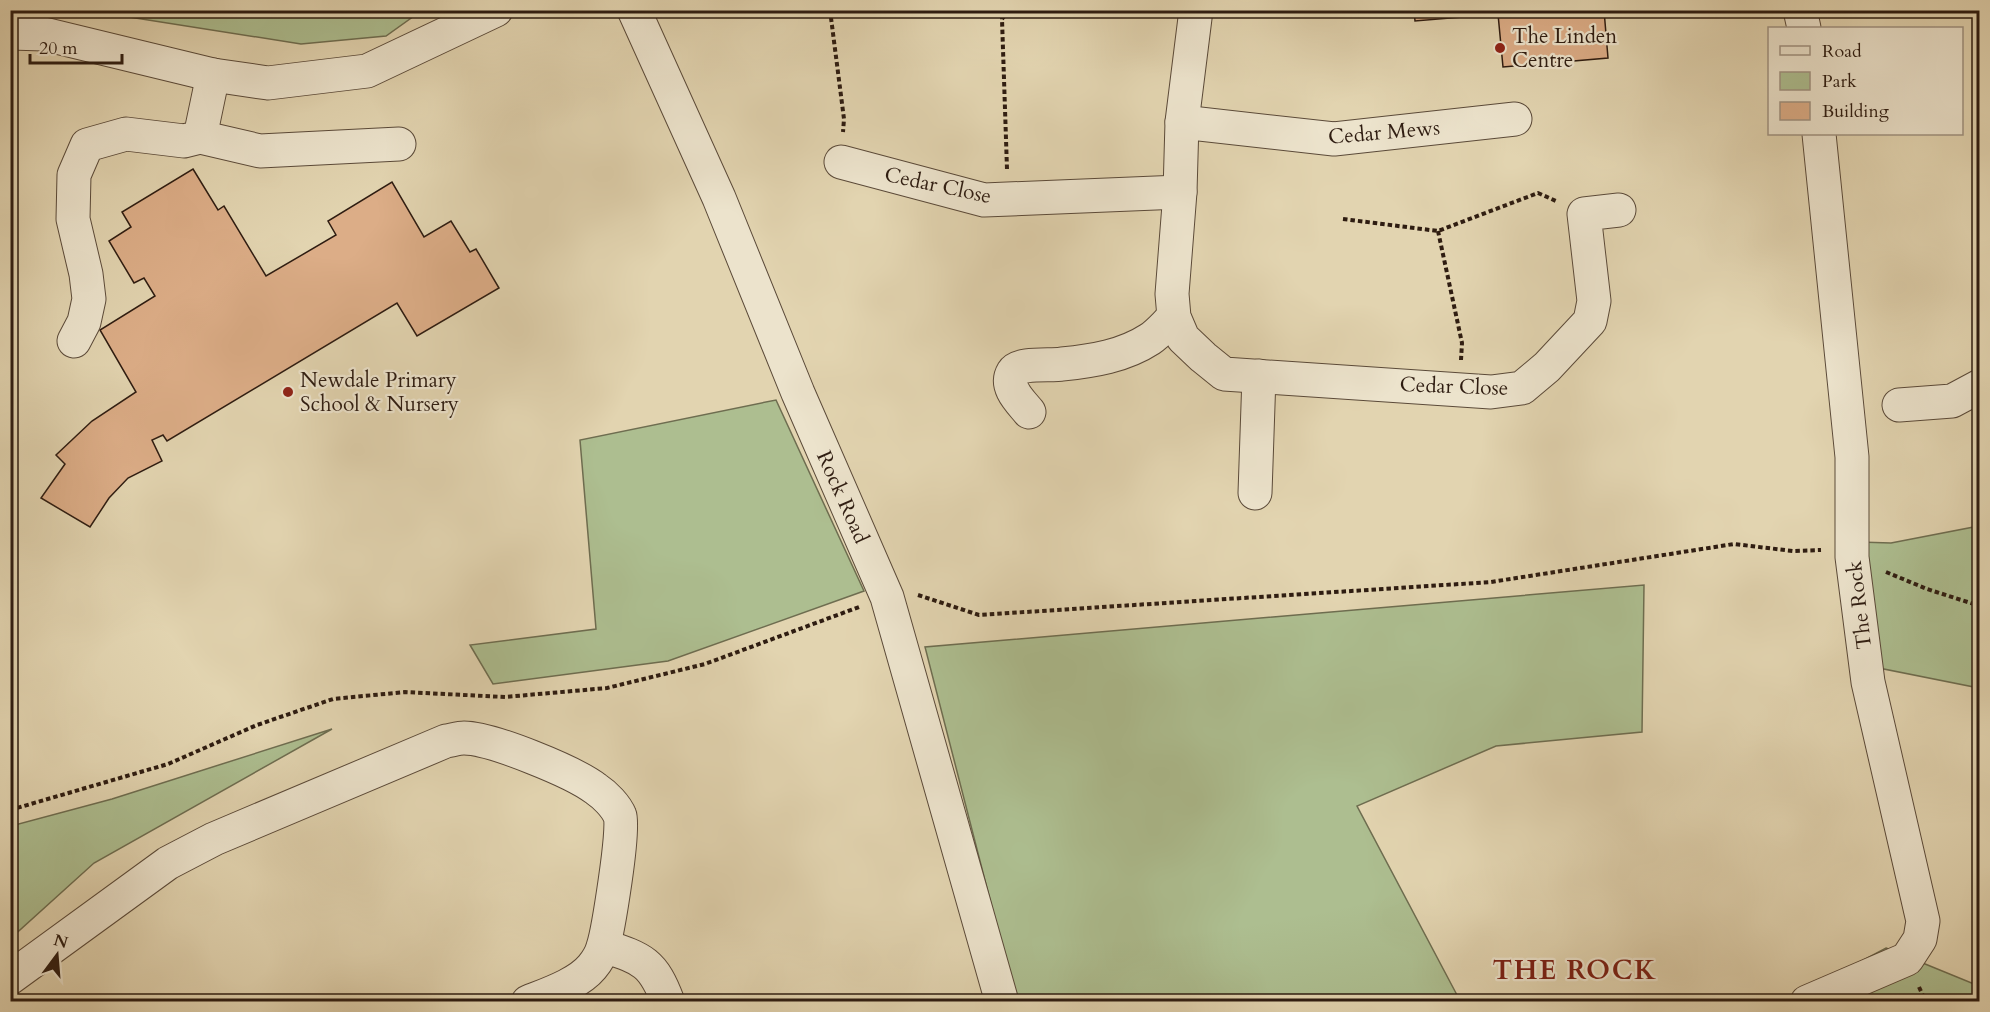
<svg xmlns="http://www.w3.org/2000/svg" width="1990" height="1012" font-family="Cardo,serif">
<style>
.green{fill:#adbe90;stroke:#6e6d50;stroke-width:1.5}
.building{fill:#dcad87;stroke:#2e1c11;stroke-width:1.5}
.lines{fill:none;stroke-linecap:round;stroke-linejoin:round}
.minor-casing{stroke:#5b4a39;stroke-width:35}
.path{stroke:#2e1c11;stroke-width:4;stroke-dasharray:4.5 3;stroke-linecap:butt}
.minor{stroke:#ece3cc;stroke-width:33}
.poi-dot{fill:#8f2418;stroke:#ece3cc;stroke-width:2}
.labels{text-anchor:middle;stroke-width:4.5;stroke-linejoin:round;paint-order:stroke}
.poi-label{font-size:21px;fill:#2e1c11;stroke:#ece3cc;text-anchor:start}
.street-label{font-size:21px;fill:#2e1c11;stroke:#ece3cc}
.district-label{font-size:27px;font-weight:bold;letter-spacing:1.5px;fill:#7a1f14;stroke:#ece3cc}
</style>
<rect width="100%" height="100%" fill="#e2d4b0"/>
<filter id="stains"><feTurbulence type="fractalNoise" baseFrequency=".00333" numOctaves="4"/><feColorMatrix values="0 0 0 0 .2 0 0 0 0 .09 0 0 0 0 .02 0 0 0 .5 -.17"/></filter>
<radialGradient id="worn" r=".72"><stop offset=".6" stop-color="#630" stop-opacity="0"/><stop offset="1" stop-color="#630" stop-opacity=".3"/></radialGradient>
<g class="green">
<polygon points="91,11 421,11 386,36 301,44"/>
<polygon points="776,400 864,591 668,661 493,684 470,645 596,629 580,440"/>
<polygon points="1979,526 1979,688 1874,667 1859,542 1891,543"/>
<polygon points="1644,585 1642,732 1496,746 1357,806 1457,995 1442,1001 1016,1001 925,647"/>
<polygon points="332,729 94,863 11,938 11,826 112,799"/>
<polygon points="1886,948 1979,986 1979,1001 1841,1001 1831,977"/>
</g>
<g class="building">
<polygon points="1414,10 1604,10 1608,58 1503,67 1498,14 1415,21"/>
<polygon points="193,169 218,210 224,206 266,276 336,235 328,221 392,182 424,237 451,221 470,252 476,249 499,288 417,336 397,303 167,441 163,435 152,440 162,461 128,478 109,498 90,527 41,498 65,464 56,455 92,421 136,392 100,330 155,296 144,278 134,283 109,241 131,227 122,212"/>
</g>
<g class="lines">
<defs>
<g id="minor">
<polyline points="634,10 719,198 798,393 887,597 1002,1002"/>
<polyline points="1196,10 1182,122 1180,192 1172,294 1174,317 1183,338 1203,357 1224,374 1491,392 1522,388 1547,367 1590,321 1594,301 1584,214 1619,210"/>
<polyline points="1800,10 1804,28"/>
<polyline points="10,33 44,34 213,75 268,83 367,71 496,10"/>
<polyline points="1182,122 1334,139 1515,119"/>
<polyline points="200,137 260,151 399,144"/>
<polyline points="841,162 984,200 1180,192"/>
<polyline points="74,341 84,322 89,299 86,274 73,219 74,175 87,145 126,134 184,141 200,137 213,75"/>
<polyline points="1899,405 1952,401 1980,386"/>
<path d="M 1029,412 C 1021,402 1004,387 1013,372 C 1019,362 1051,366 1062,364 C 1093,361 1124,356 1150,339 C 1159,333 1166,324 1174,317"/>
<polyline points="1255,493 1259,376"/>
<path d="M 604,946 C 643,959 653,962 668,1002"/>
<path d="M 10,978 L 168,863 L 214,839 L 446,741 C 452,740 459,738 464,738 C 491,738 574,772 596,789 C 605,795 616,806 620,816 C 625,827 608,932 603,947 C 601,955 597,961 592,967 C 578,984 548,994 528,1002"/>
<polyline points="1807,1002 1907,959 1920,939 1923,921 1868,682 1852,557 1852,457 1819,134"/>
</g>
</defs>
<use href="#minor" class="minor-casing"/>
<g class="path">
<polyline points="830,10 844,119 843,132"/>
<polyline points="1007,169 1002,19 1009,10"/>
<polyline points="1343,219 1438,231 1538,193 1556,201"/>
<polyline points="1438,231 1462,343 1461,360"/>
<polyline points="1886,572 1927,589 1980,606"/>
<polyline points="918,595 979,615 1491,582 1734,544 1793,551 1821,550"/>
<polyline points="10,810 168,764 257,725 333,699 405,692 505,697 607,688 705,664 859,607"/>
<polyline points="1919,987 1926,1002"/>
</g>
<use href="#minor" class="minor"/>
</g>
<g class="poi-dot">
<circle cx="1500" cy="48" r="6"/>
<circle cx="288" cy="392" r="6"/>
</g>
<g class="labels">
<g class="poi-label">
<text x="1512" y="43">The Linden<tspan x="1512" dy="24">Centre</tspan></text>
<text x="300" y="387">Newdale Primary<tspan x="300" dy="24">School &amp; Nursery</tspan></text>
</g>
<g class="street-label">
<text transform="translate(1384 132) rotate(-5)" y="7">Cedar Mews</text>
<text transform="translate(938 185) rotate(12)" y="7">Cedar Close</text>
<text transform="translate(1454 386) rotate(2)" y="7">Cedar Close</text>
<text transform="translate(843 497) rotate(66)" y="7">Rock Road</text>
<text transform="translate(1859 605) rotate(-97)" y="7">The Rock</text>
</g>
<g class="district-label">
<text x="1575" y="979">THE ROCK</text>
</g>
</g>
<rect width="1990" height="1012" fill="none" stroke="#e2d4b0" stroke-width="36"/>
<rect x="12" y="12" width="1966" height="988" fill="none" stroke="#2e1c11" stroke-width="3"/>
<rect x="18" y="18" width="1954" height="976" fill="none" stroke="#2e1c11" stroke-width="1.5"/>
<rect x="1768" y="27" width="195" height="108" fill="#ece3cc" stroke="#a09381" stroke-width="1.5"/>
<rect x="1780" y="46" width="30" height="9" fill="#ece3cc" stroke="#a09381" stroke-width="1.5"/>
<text x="1822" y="57" font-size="18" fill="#2e1c11">Road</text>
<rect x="1780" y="72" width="30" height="18" fill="#adbe90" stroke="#a09381" stroke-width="1.5"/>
<text x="1822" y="87" font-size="18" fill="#2e1c11">Park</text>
<rect x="1780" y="102" width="30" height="18" fill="#dcad87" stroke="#a09381" stroke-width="1.5"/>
<text x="1822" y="117" font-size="18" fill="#2e1c11">Building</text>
<g transform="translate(57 955) rotate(16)" stroke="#ece3cc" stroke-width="4.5" paint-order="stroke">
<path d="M0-4.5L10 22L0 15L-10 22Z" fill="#2e1c11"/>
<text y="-9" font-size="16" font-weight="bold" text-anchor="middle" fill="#2e1c11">N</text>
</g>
<path d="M30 54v9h92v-9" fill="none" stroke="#2e1c11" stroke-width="3"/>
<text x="39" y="54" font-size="18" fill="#2e1c11" stroke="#ece3cc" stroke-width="4.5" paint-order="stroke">20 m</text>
<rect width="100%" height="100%" filter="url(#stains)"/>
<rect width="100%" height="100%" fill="url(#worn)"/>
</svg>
